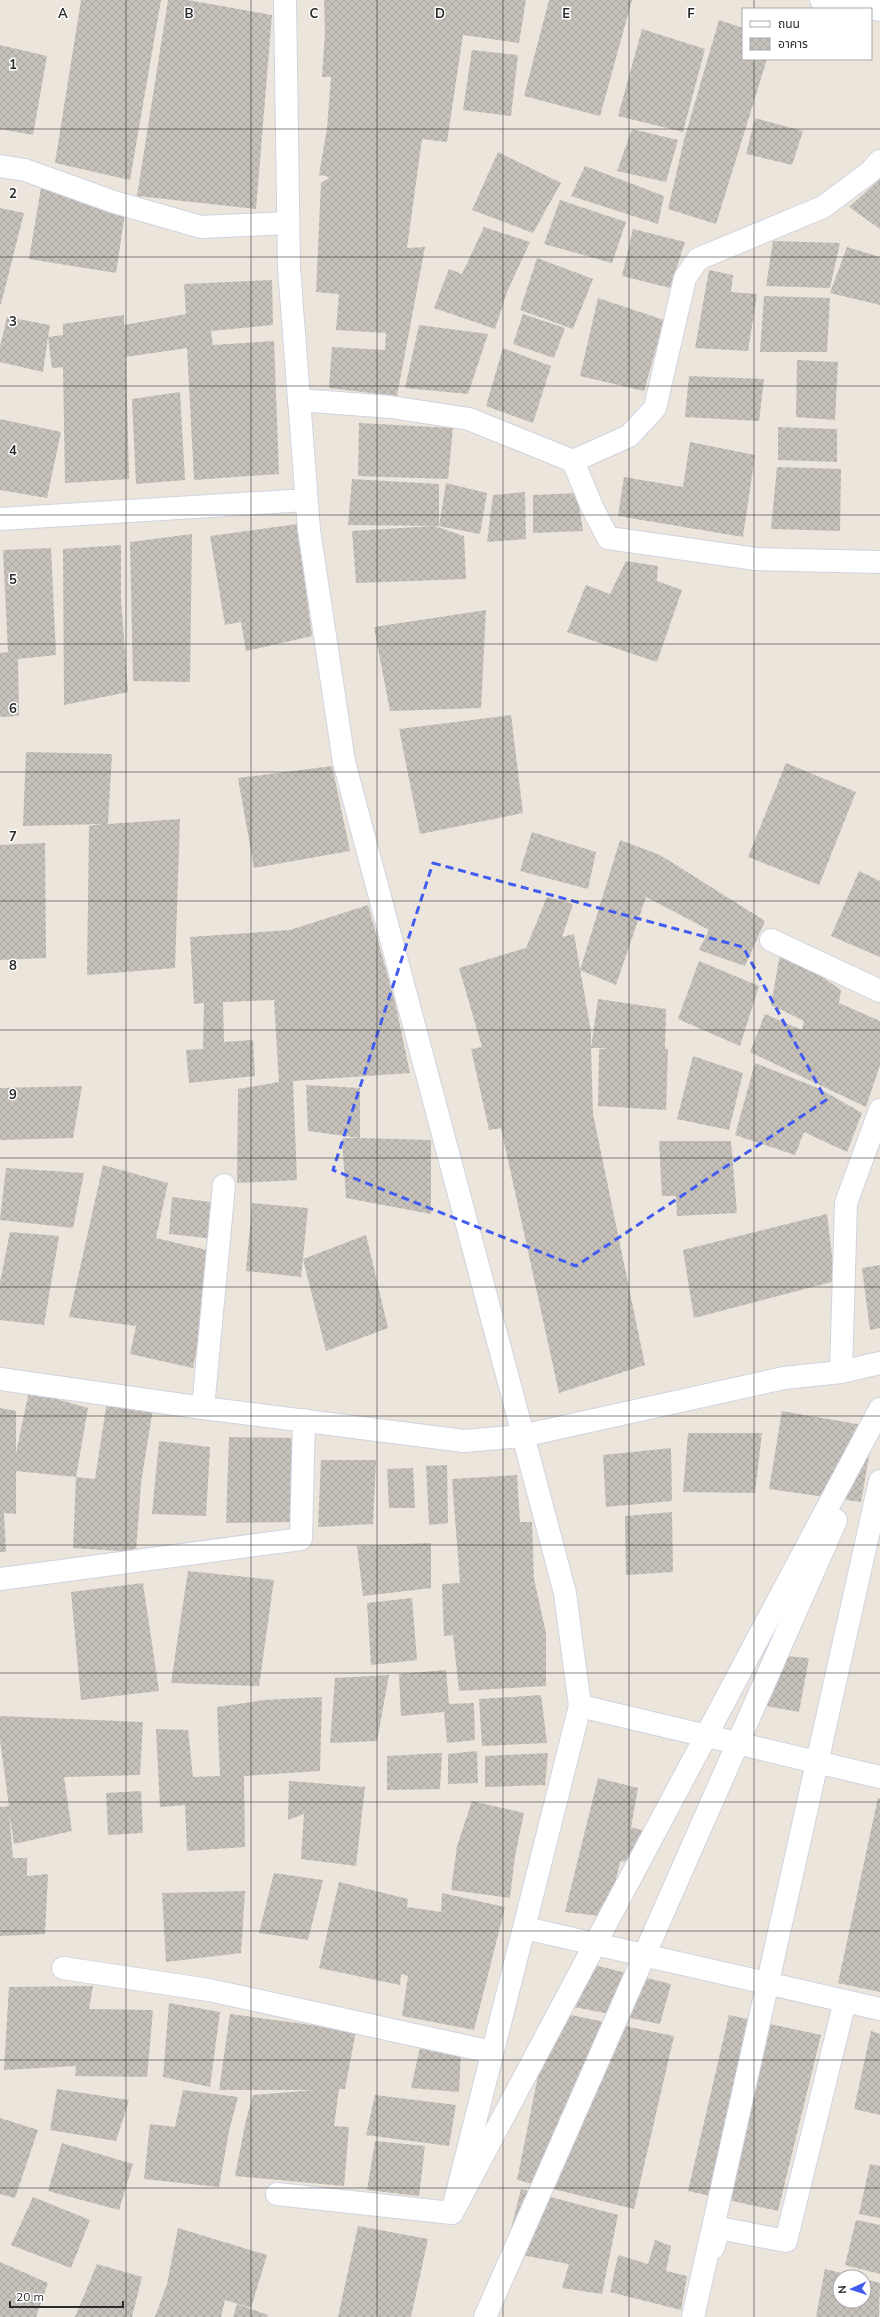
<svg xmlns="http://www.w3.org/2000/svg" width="880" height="2317" font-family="Mulish,'Noto Sans Thai',sans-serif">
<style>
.building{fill:url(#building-cross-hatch)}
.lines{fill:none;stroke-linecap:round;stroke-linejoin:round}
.minor-casing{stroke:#d1d3e1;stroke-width:24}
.minor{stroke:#fff;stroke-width:22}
.marked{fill:none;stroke:#425bf1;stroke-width:3;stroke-dasharray:8 5;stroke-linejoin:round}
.grid{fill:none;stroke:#292929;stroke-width:1;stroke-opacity:0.55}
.grid-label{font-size:13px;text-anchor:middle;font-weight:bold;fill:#292929;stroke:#fff;stroke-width:3;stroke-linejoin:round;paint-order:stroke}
</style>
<defs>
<pattern id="building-cross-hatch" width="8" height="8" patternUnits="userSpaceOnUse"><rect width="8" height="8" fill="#c6c2bb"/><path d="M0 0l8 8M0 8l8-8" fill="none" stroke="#aaa7a1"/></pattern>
</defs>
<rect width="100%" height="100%" fill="#ebe5db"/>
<g class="building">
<polygon points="81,0 161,0 130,180 55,163"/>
<polygon points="168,0 188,0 272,15 256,209 137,196"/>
<polygon points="324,0 526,0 519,43 463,35 447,142 422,139 407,248 425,247 397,396 329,388 332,347 385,350 386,333 336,330 339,294 316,292 321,183 330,177 319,175 327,128 331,77 322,77 325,33"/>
<polygon points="549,0 632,0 600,116 524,96"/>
<polygon points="719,20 743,28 743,59 767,59 716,224 668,209 684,140"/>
<polygon points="642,29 705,49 683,132 618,116"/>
<polygon points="0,45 47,56 33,135 0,129"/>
<polygon points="472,50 518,55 511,116 463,110"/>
<polygon points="755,118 803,131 792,165 746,154"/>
<polygon points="632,129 678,140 666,182 617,171"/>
<polygon points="498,152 561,183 533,233 472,210"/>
<polygon points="585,166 664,196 658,224 571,196"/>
<polygon points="880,179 880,229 849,207"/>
<polygon points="41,188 126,206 116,273 29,259"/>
<polygon points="560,200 626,222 612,263 544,244"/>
<polygon points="0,208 24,213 1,304 0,304"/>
<polygon points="484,227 530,242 507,292 495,329 434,308 449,269 462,274"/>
<polygon points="633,229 685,242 670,288 622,276"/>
<polygon points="773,241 840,243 830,288 766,286"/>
<polygon points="847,247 880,257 880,305 830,293"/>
<polygon points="537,258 593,279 573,329 520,310"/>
<polygon points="709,270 733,275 731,292 757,294 748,351 695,348"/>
<polygon points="272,280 273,325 211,331 213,345 274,341 279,474 194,480 187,348 126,357 129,479 65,483 63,367 52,368 48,337 43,372 0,362 0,347 7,317 50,325 48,337 63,335 63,324 124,315 124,325 186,314 184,284"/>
<polygon points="764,296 830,298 827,352 760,352"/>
<polygon points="598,298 664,320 644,391 580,376"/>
<polygon points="523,314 565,328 554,358 513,344"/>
<polygon points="419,325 488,334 468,394 405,388"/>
<polygon points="503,348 551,366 533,423 486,406"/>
<polygon points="797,360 838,362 835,420 796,417"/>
<polygon points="689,376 764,379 759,421 685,417"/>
<polygon points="180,392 185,480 136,484 132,399"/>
<polygon points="0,419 61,432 47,498 0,490"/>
<polygon points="359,423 453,428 448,479 358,476"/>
<polygon points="778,427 837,429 837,462 778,460"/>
<polygon points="690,442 755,455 743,537 618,516 624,477 683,487"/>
<polygon points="777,467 841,469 840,531 771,529"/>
<polygon points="352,479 439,484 439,526 348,525"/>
<polygon points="446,483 487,493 480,534 439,526"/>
<polygon points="525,492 526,539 487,542 493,495"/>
<polygon points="577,493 583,531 533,533 533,495"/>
<polygon points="297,524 312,636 246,651 241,622 225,625 210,536"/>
<polygon points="434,526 464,536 466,579 356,583 352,531"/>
<polygon points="192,534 190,682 133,681 130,542"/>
<polygon points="121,545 121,599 128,692 64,705 63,549"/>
<polygon points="51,548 56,655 18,659 19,716 0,717 0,653 8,652 3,550"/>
<polygon points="626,561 658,566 657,581 682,590 657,662 567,632 586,585 610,594"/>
<polygon points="486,610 481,708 390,711 374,627"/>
<polygon points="511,715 523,813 420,834 399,729"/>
<polygon points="26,752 112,754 108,824 180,819 175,968 87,975 89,826 102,824 23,826"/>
<polygon points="786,763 856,792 819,885 748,857"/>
<polygon points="332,766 350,851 254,868 238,778"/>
<polygon points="532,832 596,852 588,889 520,871"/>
<polygon points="620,840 660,855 765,921 745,966 699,950 709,930 646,897 616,985 580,970"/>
<polygon points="45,843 46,958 0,960 0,845"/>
<polygon points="859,871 880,881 880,957 831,936"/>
<polygon points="547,897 573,904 562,937 574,934 591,1032 591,1048 598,999 666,1009 665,1049 668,1049 666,1110 598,1106 599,1049 611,1048 591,1048 593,1114 645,1365 559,1393 501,1128 489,1130 471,1049 482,1047 459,968 526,948"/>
<polygon points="368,905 395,1002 410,1073 293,1081 297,1180 237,1183 238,1089 279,1082 274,1000 223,1002 224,1042 253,1040 255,1076 189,1083 186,1050 203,1049 204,1003 194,1004 190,937 290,930"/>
<polygon points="780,954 815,972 841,990 839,1003 880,1021 880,1065 866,1107 750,1052 765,1014 802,1030 804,1021 771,1005"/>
<polygon points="699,961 759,986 740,1046 678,1019"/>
<polygon points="693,1056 743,1073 729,1130 677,1119"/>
<polygon points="755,1063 820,1089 862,1113 847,1152 804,1132 795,1155 735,1135"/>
<polygon points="306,1085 360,1088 360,1138 431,1140 431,1214 346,1198 342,1138 360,1138 308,1131"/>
<polygon points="82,1086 73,1138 0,1140 0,1088"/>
<polygon points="659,1141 731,1141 737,1213 677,1216 676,1196 662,1196"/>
<polygon points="103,1165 168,1183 156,1238 215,1252 193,1368 130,1354 136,1326 69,1317"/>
<polygon points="6,1168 84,1173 73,1228 0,1220"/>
<polygon points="172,1197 218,1203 215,1239 169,1234"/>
<polygon points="252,1203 308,1208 301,1277 246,1271"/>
<polygon points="827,1214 835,1281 694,1318 683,1250"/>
<polygon points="10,1232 59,1236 44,1325 0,1320 0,1283"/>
<polygon points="366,1235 388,1328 326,1351 303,1259"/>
<polygon points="880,1265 880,1328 870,1330 862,1268"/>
<polygon points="29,1391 88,1408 76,1477 16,1471 16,1514 4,1513 6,1552 0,1552 0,1408 16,1411 16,1453"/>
<polygon points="107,1401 153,1408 141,1483 136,1552 73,1548 76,1477 95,1479"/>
<polygon points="782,1411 874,1427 861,1502 769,1489"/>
<polygon points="688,1433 762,1433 755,1493 683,1492"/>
<polygon points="229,1437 296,1438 293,1522 226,1523"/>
<polygon points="159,1441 210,1447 206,1516 152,1514"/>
<polygon points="671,1448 672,1501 606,1507 603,1455"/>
<polygon points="321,1460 376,1460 373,1524 318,1527"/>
<polygon points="447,1465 448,1523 429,1525 426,1466"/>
<polygon points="413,1468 415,1508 389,1508 387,1469"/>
<polygon points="517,1475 520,1522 532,1522 534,1579 546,1633 546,1686 459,1691 453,1635 444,1636 442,1584 460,1583 452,1479"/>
<polygon points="672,1512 673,1572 626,1575 625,1516"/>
<polygon points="431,1543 431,1588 363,1596 357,1546"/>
<polygon points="188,1571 274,1580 259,1686 171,1683"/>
<polygon points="143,1583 159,1691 81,1700 71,1592"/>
<polygon points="412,1598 417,1660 371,1665 367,1603"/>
<polygon points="773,1655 809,1658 799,1712 766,1706"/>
<polygon points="446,1670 449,1704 474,1703 475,1740 447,1743 444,1712 401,1716 399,1674"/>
<polygon points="389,1675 377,1741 330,1743 335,1678"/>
<polygon points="541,1695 547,1743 482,1746 479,1699"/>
<polygon points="322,1697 320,1771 244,1776 245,1847 187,1851 185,1805 160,1807 156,1729 188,1730 193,1777 220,1776 217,1707 264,1700"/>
<polygon points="0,1716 143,1722 140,1775 64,1777 72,1831 14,1844 9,1812 13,1858 27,1858 27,1876 48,1874 45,1934 0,1936 0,1807 9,1806 0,1740"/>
<polygon points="477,1751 478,1783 448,1784 448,1754"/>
<polygon points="442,1753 440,1789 387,1790 387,1756"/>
<polygon points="548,1753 545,1785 485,1787 485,1756"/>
<polygon points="598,1778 638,1788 631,1827 648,1832 641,1865 620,1861 608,1917 565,1912"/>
<polygon points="289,1781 365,1787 356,1866 301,1859 304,1814 288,1820"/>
<polygon points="141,1791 143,1833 108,1835 106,1793"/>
<polygon points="878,1798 880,1799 880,1992 838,1983"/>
<polygon points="472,1801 524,1813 515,1856 510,1898 451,1890 457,1846"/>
<polygon points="274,1873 323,1880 308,1940 259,1933"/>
<polygon points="339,1882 408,1899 407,1907 441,1912 442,1893 505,1907 474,2030 402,2016 408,1976 401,1974 400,1985 319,1968"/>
<polygon points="245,1891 241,1953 166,1962 162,1893"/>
<polygon points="586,1963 671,1984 660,2024 574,2007"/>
<polygon points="93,1986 89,2009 153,2010 147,2077 75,2076 76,2066 4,2070 9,1987"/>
<polygon points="169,2003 220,2012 210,2087 163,2077"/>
<polygon points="551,2011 674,2036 634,2209 517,2180"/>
<polygon points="230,2014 356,2031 345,2089 339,2089 334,2126 349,2127 344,2186 235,2176 246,2120 253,2095 315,2090 219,2090"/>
<polygon points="729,2015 821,2035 778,2211 688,2191"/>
<polygon points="871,2031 880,2034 880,2115 854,2109"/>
<polygon points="420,2048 461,2054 459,2092 411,2088"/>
<polygon points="57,2089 129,2100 116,2141 50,2130"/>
<polygon points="183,2090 238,2097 229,2131 219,2187 144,2179 150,2124 175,2127"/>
<polygon points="375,2095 456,2105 449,2146 366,2135"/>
<polygon points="0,2118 38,2130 15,2198 0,2194"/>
<polygon points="375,2141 425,2146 419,2196 367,2190"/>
<polygon points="62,2143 133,2164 119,2210 48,2191"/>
<polygon points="870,2164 880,2166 880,2218 859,2214"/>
<polygon points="521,2189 618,2215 602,2294 562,2288 569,2264 505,2252"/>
<polygon points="33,2197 90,2220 71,2268 11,2245"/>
<polygon points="856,2220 880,2225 880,2274 845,2265"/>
<polygon points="358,2226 428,2239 411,2317 338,2317"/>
<polygon points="178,2228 267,2255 251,2308 225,2300 221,2317 155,2317 167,2284"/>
<polygon points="655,2240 671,2246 666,2271 687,2276 681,2310 610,2292 618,2255 648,2264"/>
<polygon points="0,2262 48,2283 36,2317 0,2317"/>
<polygon points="97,2264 142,2277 132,2317 75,2317"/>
<polygon points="825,2269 854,2276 840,2277 840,2301 864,2301 864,2279 880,2283 879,2317 816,2317"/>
<polygon points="237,2304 268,2315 267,2317 233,2317"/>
</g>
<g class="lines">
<defs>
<g id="minor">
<polyline points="285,0 289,268 309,530 344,762 565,1593 580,1706 452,2213 880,1409"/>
<polyline points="821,0 880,10"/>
<polyline points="0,166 25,170 114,202 201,227 288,223"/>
<polyline points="299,400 391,407 469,419 573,461 592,507 608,538 756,559 880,562"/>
<polyline points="573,461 629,436 655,408 685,278 698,259 823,207 870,172 880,161"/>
<polyline points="0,519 306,500"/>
<polyline points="771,940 880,991"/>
<polyline points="841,1372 846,1203 880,1110"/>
<polyline points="0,1379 203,1408 464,1441 522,1436 784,1378 841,1372 880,1363"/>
<polyline points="203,1408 224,1185"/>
<polyline points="0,1579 301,1539 304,1420"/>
<polyline points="580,1706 880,1777"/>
<polyline points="525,1928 880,2009"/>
<polyline points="63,1968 209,1990 492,2052"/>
<polyline points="277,2194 452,2213"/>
<polyline points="713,2248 719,2228 786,2241 845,2001"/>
<polyline points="485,2317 836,1520"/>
<polyline points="693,2317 880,1481"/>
</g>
</defs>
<use href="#minor" class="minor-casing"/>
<use href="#minor" class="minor"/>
</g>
<path class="marked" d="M 433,863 L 743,947 L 826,1100 L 576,1266 L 333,1170 Z"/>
<path class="grid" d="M 126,0 L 126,2317M 251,0 L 251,2317M 377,0 L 377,2317M 503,0 L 503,2317M 629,0 L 629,2317M 754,0 L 754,9M 754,59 L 754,2317M 0,129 L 880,129M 0,257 L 880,257M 0,386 L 880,386M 0,515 L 880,515M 0,644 L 880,644M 0,772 L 880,772M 0,901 L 880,901M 0,1030 L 880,1030M 0,1158 L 880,1158M 0,1287 L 880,1287M 0,1416 L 880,1416M 0,1545 L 880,1545M 0,1673 L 880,1673M 0,1802 L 880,1802M 0,1931 L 880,1931M 0,2060 L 880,2060M 0,2188 L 880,2188"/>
<g class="grid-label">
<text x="63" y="18">A</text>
<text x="189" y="18">B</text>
<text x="314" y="18">C</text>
<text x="440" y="18">D</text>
<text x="566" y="18">E</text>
<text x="691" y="18">F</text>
<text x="13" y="69">1</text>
<text x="13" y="198">2</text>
<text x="13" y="326">3</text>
<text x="13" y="455">4</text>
<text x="13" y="584">5</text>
<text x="13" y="713">6</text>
<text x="13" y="841">7</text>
<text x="13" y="970">8</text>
<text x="13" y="1099">9</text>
</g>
<rect x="742" y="8" width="130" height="52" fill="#ffffff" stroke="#a9a9a9"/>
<rect x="750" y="21" width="20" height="6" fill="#ffffff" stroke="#a9a9a9"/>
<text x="778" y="28" font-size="12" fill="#292929">ถนน</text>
<rect x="750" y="38" width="20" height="12" fill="url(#building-cross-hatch)" stroke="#a9a9a9"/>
<text x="778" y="48" font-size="12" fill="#292929">อาคาร</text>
<g transform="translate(852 2289) rotate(267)"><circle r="19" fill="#ffffff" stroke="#a9a9a9"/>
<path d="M0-3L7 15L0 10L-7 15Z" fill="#425bf1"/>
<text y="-6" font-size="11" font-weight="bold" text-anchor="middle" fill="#292929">N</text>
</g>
<path d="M10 2301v6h113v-6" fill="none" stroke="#292929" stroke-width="2"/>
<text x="16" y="2301" font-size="12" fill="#292929" stroke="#ffffff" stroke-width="3" paint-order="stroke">20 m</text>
</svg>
